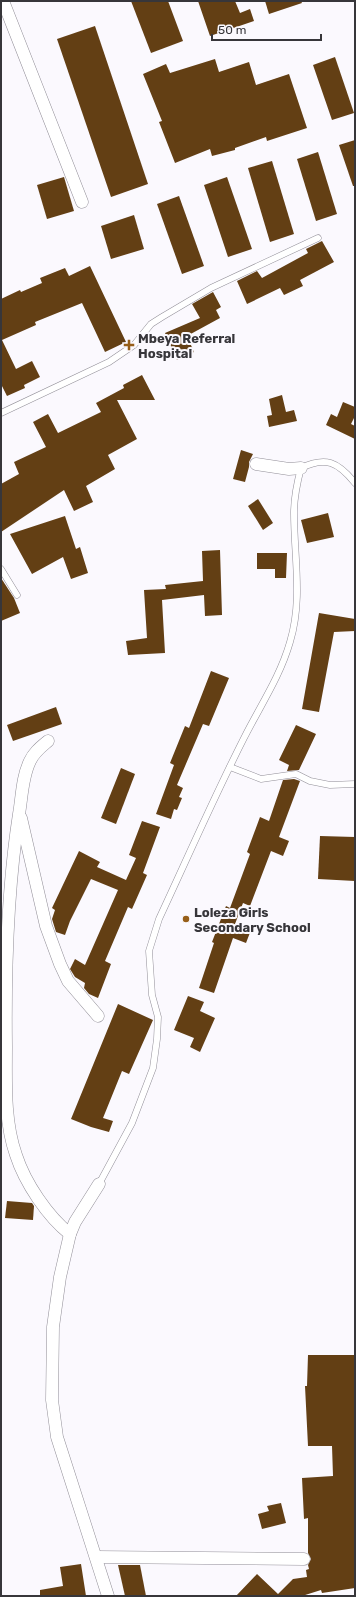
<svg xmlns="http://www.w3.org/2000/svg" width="356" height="1597" font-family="Rubik,sans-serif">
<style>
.building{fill:#633f14}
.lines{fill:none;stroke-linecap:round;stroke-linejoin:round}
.lane-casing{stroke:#928f98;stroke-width:7}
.street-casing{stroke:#928f98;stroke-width:13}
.lane{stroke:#fff;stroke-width:6}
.street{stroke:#fff;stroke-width:12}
.poi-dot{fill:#975f19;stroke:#fbf9fe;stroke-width:1.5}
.labels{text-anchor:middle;stroke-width:4;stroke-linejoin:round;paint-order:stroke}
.poi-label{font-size:13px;font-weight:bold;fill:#37363a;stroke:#fbf9fe;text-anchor:start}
</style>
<rect width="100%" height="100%" fill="#fbf9fe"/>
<g class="building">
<polygon points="131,1 168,1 183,41 151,53"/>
<polygon points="198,1 235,1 240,13 250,9 254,21 210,36"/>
<polygon points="265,1 301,1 302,3 269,14"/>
<polygon points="95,26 148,184 111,197 57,39"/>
<polygon points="335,57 354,113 332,120 313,65"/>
<polygon points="215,59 219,72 249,62 256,85 289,74 307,128 267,141 266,137 235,148 235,150 212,156 210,149 175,163 159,122 162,121 143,74 166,64 170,73"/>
<polygon points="355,140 355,186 353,186 339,145"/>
<polygon points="318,152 337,214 316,221 297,159"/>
<polygon points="272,161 294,234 270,242 248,168"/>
<polygon points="64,177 74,211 47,219 37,185"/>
<polygon points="227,177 252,249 228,257 204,185"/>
<polygon points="179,196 204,266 182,274 157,204"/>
<polygon points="134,215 144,249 111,259 101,226"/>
<polygon points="322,241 334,262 300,280 303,286 284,295 280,288 247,304 237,281 257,271 262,278 308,253 306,249"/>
<polygon points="90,266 126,342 105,352 82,303 35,322 36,325 2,340 16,369 32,361 40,377 24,385 25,388 7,396 1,384 1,299 20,290 21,292 42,283 40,278 65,268 69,276"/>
<polygon points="213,292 221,307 216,310 220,318 187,336 194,352 177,360 165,333 200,318 192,304"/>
<polygon points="142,375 155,400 117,400 137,439 108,455 115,469 86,486 93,502 74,511 64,490 1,532 1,484 19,474 14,462 46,447 33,422 48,414 58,433 101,412 96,403 124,388 123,385"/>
<polygon points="282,395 286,412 294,410 297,421 269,427 267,416 272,415 269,399"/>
<polygon points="343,402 355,407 355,416 351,424 355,426 355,439 326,425 331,414 337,417"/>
<polygon points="241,450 253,454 249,462 249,467 245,482 233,479"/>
<polygon points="258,499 273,523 263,530 248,506"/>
<polygon points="328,513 334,537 307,543 301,520"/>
<polygon points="65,516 76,549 80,547 88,573 71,579 63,557 32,574 10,534"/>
<polygon points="220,550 222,615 205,616 204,595 162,600 165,653 128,655 126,641 147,638 144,590 166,589 165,585 203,581 202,551"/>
<polygon points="257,553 287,553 286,578 275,578 275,569 257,569"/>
<polygon points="1,578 14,598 20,613 1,621"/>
<polygon points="319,613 355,619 355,631 334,632 319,712 302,709"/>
<polygon points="211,671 229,678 209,726 203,724 177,785 183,788 179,797 182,798 177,810 174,809 171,819 156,814 174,765 170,763 185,726 189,728"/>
<polygon points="56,707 62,724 13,741 7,725"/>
<polygon points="296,725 316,734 299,770 287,771 289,765 279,760"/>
<polygon points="121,768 135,774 116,824 101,818"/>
<polygon points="294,779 300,781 279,837 289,841 283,856 271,851 250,906 243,903 235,924 251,930 246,943 233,938 214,993 199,988 214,943 212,942 226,906 230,908 250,854 247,852 260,817 269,821 283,780"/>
<polygon points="142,821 160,827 143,873 147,875 132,909 128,907 105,961 111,964 98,998 89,994 84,988 85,983 75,977 70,969 75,959 85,965 118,890 91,879 70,921 65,935 56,932 52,919 55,910 52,908 79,851 100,862 97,867 126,880 136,858 129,855"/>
<polygon points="320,836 355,837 355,881 318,879"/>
<polygon points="188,996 204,1002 200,1011 215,1018 200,1052 190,1047 194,1038 174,1030"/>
<polygon points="118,1004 153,1020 129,1074 122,1071 103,1118 113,1121 109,1132 91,1127 71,1119"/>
<polygon points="7,1201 32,1203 34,1206 33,1220 5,1218"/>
<polygon points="308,1355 355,1355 355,1588 322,1593 321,1590 302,1596 236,1596 257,1574 278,1594 293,1579 307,1577 306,1570 309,1569 308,1565 311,1559 308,1553 308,1518 304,1519 302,1478 333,1476 332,1446 308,1446 305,1386 307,1386"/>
<polygon points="281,1503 286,1523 262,1529 258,1514 269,1511 267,1506"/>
<polygon points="81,1564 86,1596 40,1596 40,1590 63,1586 60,1567"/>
<polygon points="118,1565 140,1565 146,1596 125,1596"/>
</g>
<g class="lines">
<defs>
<g id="lane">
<polyline points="1,413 109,362 134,345 151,324 162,317 211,288 318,238"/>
<polyline points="1,569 17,595"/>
<polyline points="230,767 261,779 296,774 310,781 330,785 355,784"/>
<path d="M 99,1184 L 132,1123 L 153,1068 L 157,1039 L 158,1017 L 152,995 L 149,951 L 159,919 C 187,859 214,797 244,738 C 260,706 280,677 290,642 C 303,599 294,557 294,513 C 294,497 297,483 301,468 C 326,456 338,462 355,483"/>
</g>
<g id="street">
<polyline points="3,1 82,202"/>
<polyline points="256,464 289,469 301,468"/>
<path d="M 48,741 C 41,747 34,752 30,761 C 22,777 22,797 19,814 C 7,891 5,969 6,1047 C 6,1082 4,1121 16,1155 C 25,1183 48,1217 70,1234"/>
<polyline points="21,818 46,926 60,964 68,981 98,1016"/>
<polyline points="99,1184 75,1222 70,1234 60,1277 53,1327 52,1400 57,1437 108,1596"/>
<polyline points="96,1557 304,1559"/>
</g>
</defs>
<use href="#lane" class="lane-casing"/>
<use href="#street" class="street-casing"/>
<use href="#lane" class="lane"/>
<use href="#street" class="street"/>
</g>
<g class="poi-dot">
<path d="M127 339h4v4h4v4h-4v4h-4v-4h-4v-4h4z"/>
<circle cx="186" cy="919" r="4"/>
</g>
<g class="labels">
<g class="poi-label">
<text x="138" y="343">Mbeya Referral<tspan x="138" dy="15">Hospital</tspan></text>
<text x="194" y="917">Loleza Girls<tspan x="194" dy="15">Secondary School</tspan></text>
</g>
</g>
<rect width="356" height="1597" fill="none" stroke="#37363a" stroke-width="4"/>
<path d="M212 34v6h109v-6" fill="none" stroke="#37363a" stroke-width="2"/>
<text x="218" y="34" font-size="12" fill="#37363a" stroke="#fbf9fe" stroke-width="3" paint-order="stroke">50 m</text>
</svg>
